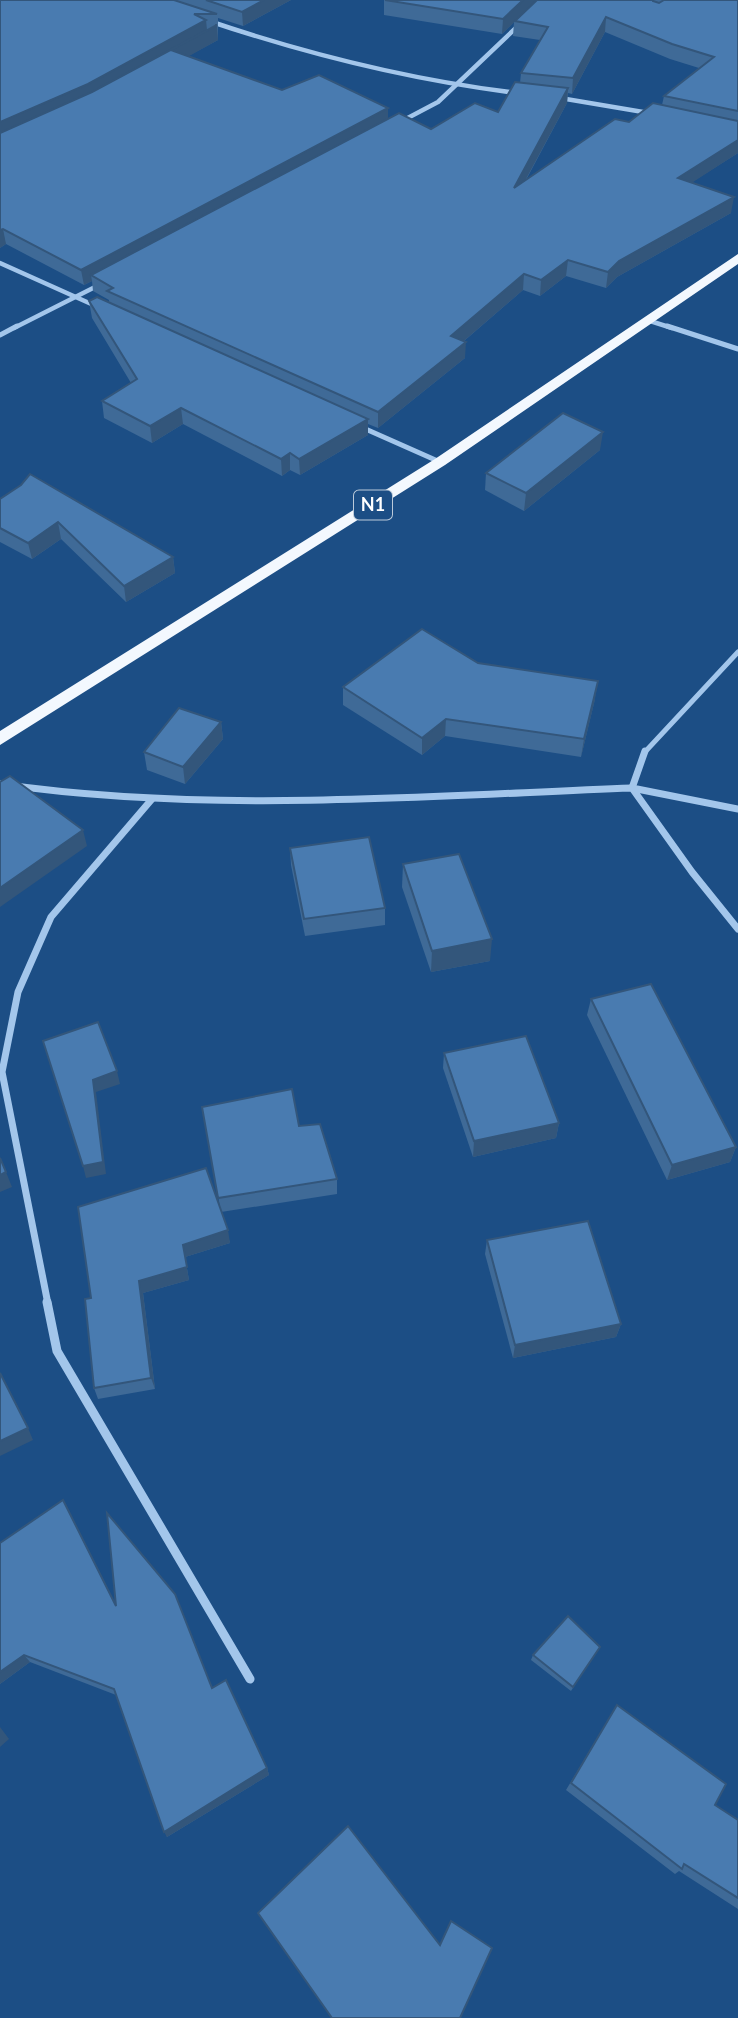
<svg xmlns="http://www.w3.org/2000/svg" width="738" height="2018" font-family="Lato,sans-serif">
<style>
.lines{fill:none;stroke-linecap:round;stroke-linejoin:round}
.minor-far3{stroke:#a3c6eb;stroke-width:4.5}
.minor-far2{stroke:#a3c6eb;stroke-width:5}
.minor-far1{stroke:#a3c6eb;stroke-width:7}
.minor{stroke:#a3c6eb;stroke-width:9}
.trunk{fill:#f3f8fe;fill-rule:evenodd}
.wall{fill:#3f6a97;fill-rule:evenodd}
.shaded-wall{fill:#33567b}
.building{fill:#497bb0;stroke:#33567b;stroke-width:2}
.labels{text-anchor:middle;stroke-width:7;stroke-linejoin:round;paint-order:stroke}
.shield{fill:#1c4e85;stroke:#bbcada;stroke-width:2}
.shield-label{font-size:18px;font-weight:bold;fill:#fff}
</style>
<rect width="100%" height="100%" fill="#1c4e85"/>
<g class="lines">
<g class="minor-far3">
<path d="M 209,21 C 310,55 411,80 517,93"/>
<polyline points="560,98 649,113"/>
<polyline points="402,121 438,102 519,25"/>
<polyline points="0,263 98,307"/>
<polyline points="647,320 672,328"/>
<polyline points="14,328 99,285"/>
</g>
<g class="minor-far2">
<polyline points="667,326 738,349"/>
<polyline points="0,335 17,326"/>
<polyline points="361,427 440,462"/>
<polyline points="644,753 738,652"/>
</g>
<g class="minor-far1">
<polyline points="645,751 632,788 738,809"/>
<path d="M 0,784 C 209,814 422,796 632,788 L 692,872 L 738,929"/>
<polyline points="48,1304 2,1072 18,992 51,917 152,799"/>
</g>
<polyline class="minor" points="47,1302 57,1351 250,1679"/>
<polygon class="trunk" points="738,254 738,264 445,465 0,745 0,731 435,459"/>
</g>
<g class="wall">
<path d="M 0,0 L 291,0 L 243,26 L 218,18 L 218,40 L 188,56 L 282,90 L 388,119 L 431,129 L 498,112 L 520,83 L 521,73 L 540,40 L 513,36 L 514,22 L 502,34 L 384,15 L 384,0 L 738,0 L 738,153 L 692,182 L 731,213 L 617,277 L 606,288 L 566,276 L 540,296 L 523,290 L 464,341 L 465,358 L 378,428 L 368,424 L 368,435 L 300,475 L 290,470 L 282,476 L 183,424 L 152,443 L 104,418 L 102,401 L 131,383 L 92,318 L 89,301 L 109,302 L 109,300 L 93,291 L 92,281 L 84,285 L 6,244 L 0,248 ZM 605,32 L 670,59 L 699,68 L 664,96 L 662,105 L 629,122 L 526,180 L 567,103 L 568,93 L 572,94 Z"/>
<polygon points="600,450 524,511 485,490 486,473"/>
<polygon points="0,499 173,557 175,573 126,602 61,539 32,559 0,542"/>
<polygon points="343,687 595,699 581,757 445,736 422,755 343,705"/>
<polygon points="221,722 223,739 185,784 147,770 144,752"/>
<polygon points="290,848 385,908 385,925 305,936 291,865"/>
<polygon points="403,864 490,961 431,972 402,887"/>
<polygon points="591,999 736,1147 730,1162 667,1180 587,1015"/>
<polygon points="444,1053 559,1123 556,1138 473,1157 443,1068"/>
<polygon points="202,1107 299,1126 337,1179 337,1194 221,1212 230,1243 185,1257 189,1280 143,1293 155,1389 98,1399 94,1388 91,1298 220,1207"/>
<polygon points="487,1240 621,1324 616,1337 513,1358 485,1254"/>
<polygon points="0,1543 116,1606 212,1688 267,1768 269,1775 167,1837 116,1695 30,1662 0,1684"/>
<polygon points="597,1651 571,1691 531,1660 533,1655"/>
<polygon points="617,1705 715,1805 738,1820 738,1909 679,1871 675,1874 566,1790"/>
</g>
<g class="shaded-wall">
<polygon points="264,0 291,0 243,26 242,12"/>
<polygon points="523,0 537,0 502,34 503,19"/>
<polygon points="606,17 605,32 572,94 573,78"/>
<polygon points="206,20 207,30 217,25 218,40 173,65 0,139 0,122"/>
<polygon points="568,88 567,103 513,203 514,188"/>
<polygon points="388,108 388,123 91,275 92,281 84,285 81,270"/>
<polygon points="738,140 738,153 676,193 678,178"/>
<polygon points="734,197 731,213 617,277 606,288 608,272 619,261"/>
<polygon points="3,229 6,244 0,248 0,230"/>
<polygon points="568,260 566,276 540,296 541,280"/>
<polygon points="524,274 523,290 451,352 451,336"/>
<polygon points="466,342 465,358 378,428 378,412"/>
<polygon points="181,408 183,424 152,443 150,426"/>
<polygon points="368,419 368,435 300,475 299,459"/>
<polygon points="603,432 600,450 524,511 526,493"/>
<polygon points="290,453 290,470 282,476 281,459"/>
<polygon points="58,522 61,539 32,559 28,543"/>
<polygon points="173,557 175,573 126,602 124,586"/>
<polygon points="598,681 595,699 581,757 584,739"/>
<polygon points="446,719 445,736 422,755 422,738"/>
<polygon points="221,722 223,739 185,784 183,767"/>
<polygon points="83,830 87,846 0,907 0,888"/>
<polygon points="492,939 490,961 431,972 432,951"/>
<polygon points="117,1071 120,1084 96,1092 106,1174 86,1178 83,1166 93,1080"/>
<polygon points="559,1123 556,1138 473,1157 474,1141"/>
<polygon points="736,1147 730,1162 667,1180 672,1165"/>
<polygon points="6,1172 12,1187 0,1192 0,1175"/>
<polygon points="228,1230 230,1243 185,1257 189,1280 143,1293 155,1389 151,1378 139,1281 183,1245"/>
<polygon points="621,1324 616,1337 513,1358 515,1345"/>
<polygon points="28,1428 33,1440 0,1456 0,1441"/>
<polygon points="24,1655 30,1662 0,1684 0,1672"/>
<polygon points="0,1727 9,1739 0,1747"/>
<polygon points="267,1768 269,1775 167,1837 164,1832"/>
</g>
<g class="building">
<polygon points="0,0 174,0 217,14 194,14 206,20 88,84 0,122"/>
<polygon points="206,0 264,0 242,12"/>
<polygon points="385,0 523,0 503,19"/>
<polygon points="537,0 653,0 653,1 659,3 664,0 738,0 738,111 664,96 714,57 672,44 606,17 573,78 521,73 548,27 515,21"/>
<polygon points="217,25 171,50 282,90 319,75 388,108 81,270 3,229 0,230 0,133 92,92"/>
<polygon points="515,82 568,88 514,188 615,119 629,122 653,103 738,121 738,140 678,178 734,197 619,261 608,272 568,260 541,280 524,274 451,336 466,342 378,412 107,291 113,288 91,275 399,113 431,129 475,103 498,112"/>
<polygon points="97,297 368,419 299,459 290,453 281,459 181,408 150,426 102,401 137,379 89,301"/>
<polygon points="563,413 603,432 526,493 486,473"/>
<polygon points="30,474 173,557 124,586 58,522 28,543 0,528 0,499 21,485"/>
<polygon points="422,629 478,663 598,681 584,739 446,719 422,738 343,687"/>
<polygon points="179,708 221,722 183,767 144,752"/>
<polygon points="10,776 83,830 0,888 0,782"/>
<polygon points="369,837 385,908 304,919 290,848"/>
<polygon points="459,854 492,939 432,951 403,864"/>
<polygon points="651,984 736,1147 672,1165 591,999"/>
<polygon points="98,1022 117,1071 93,1080 103,1162 83,1166 43,1041"/>
<polygon points="526,1036 559,1123 474,1141 444,1053"/>
<polygon points="292,1089 299,1126 320,1124 337,1179 218,1198 202,1107"/>
<polygon points="0,1158 6,1172 0,1175"/>
<polygon points="206,1168 228,1230 183,1245 187,1267 139,1281 151,1378 94,1388 85,1299 91,1298 78,1207"/>
<polygon points="588,1221 621,1324 515,1345 487,1240"/>
<polygon points="0,1373 28,1428 0,1441"/>
<polygon points="63,1500 116,1606 107,1513 175,1594 212,1688 226,1680 267,1768 164,1832 114,1689 24,1655 0,1672 0,1543"/>
<polygon points="568,1616 600,1647 573,1687 533,1655"/>
<polygon points="617,1705 726,1784 715,1805 738,1820 738,1898 684,1864 682,1869 571,1783"/>
<polygon points="348,1826 440,1945 451,1921 492,1948 460,2018 332,2018 258,1913"/>
</g>
<g class="labels">
<rect class="shield" x="354" y="490.5" width="38" height="29" rx="5"/>
<g class="shield-label">
<text x="373" y="511">N1</text>
</g>
</g>
</svg>
